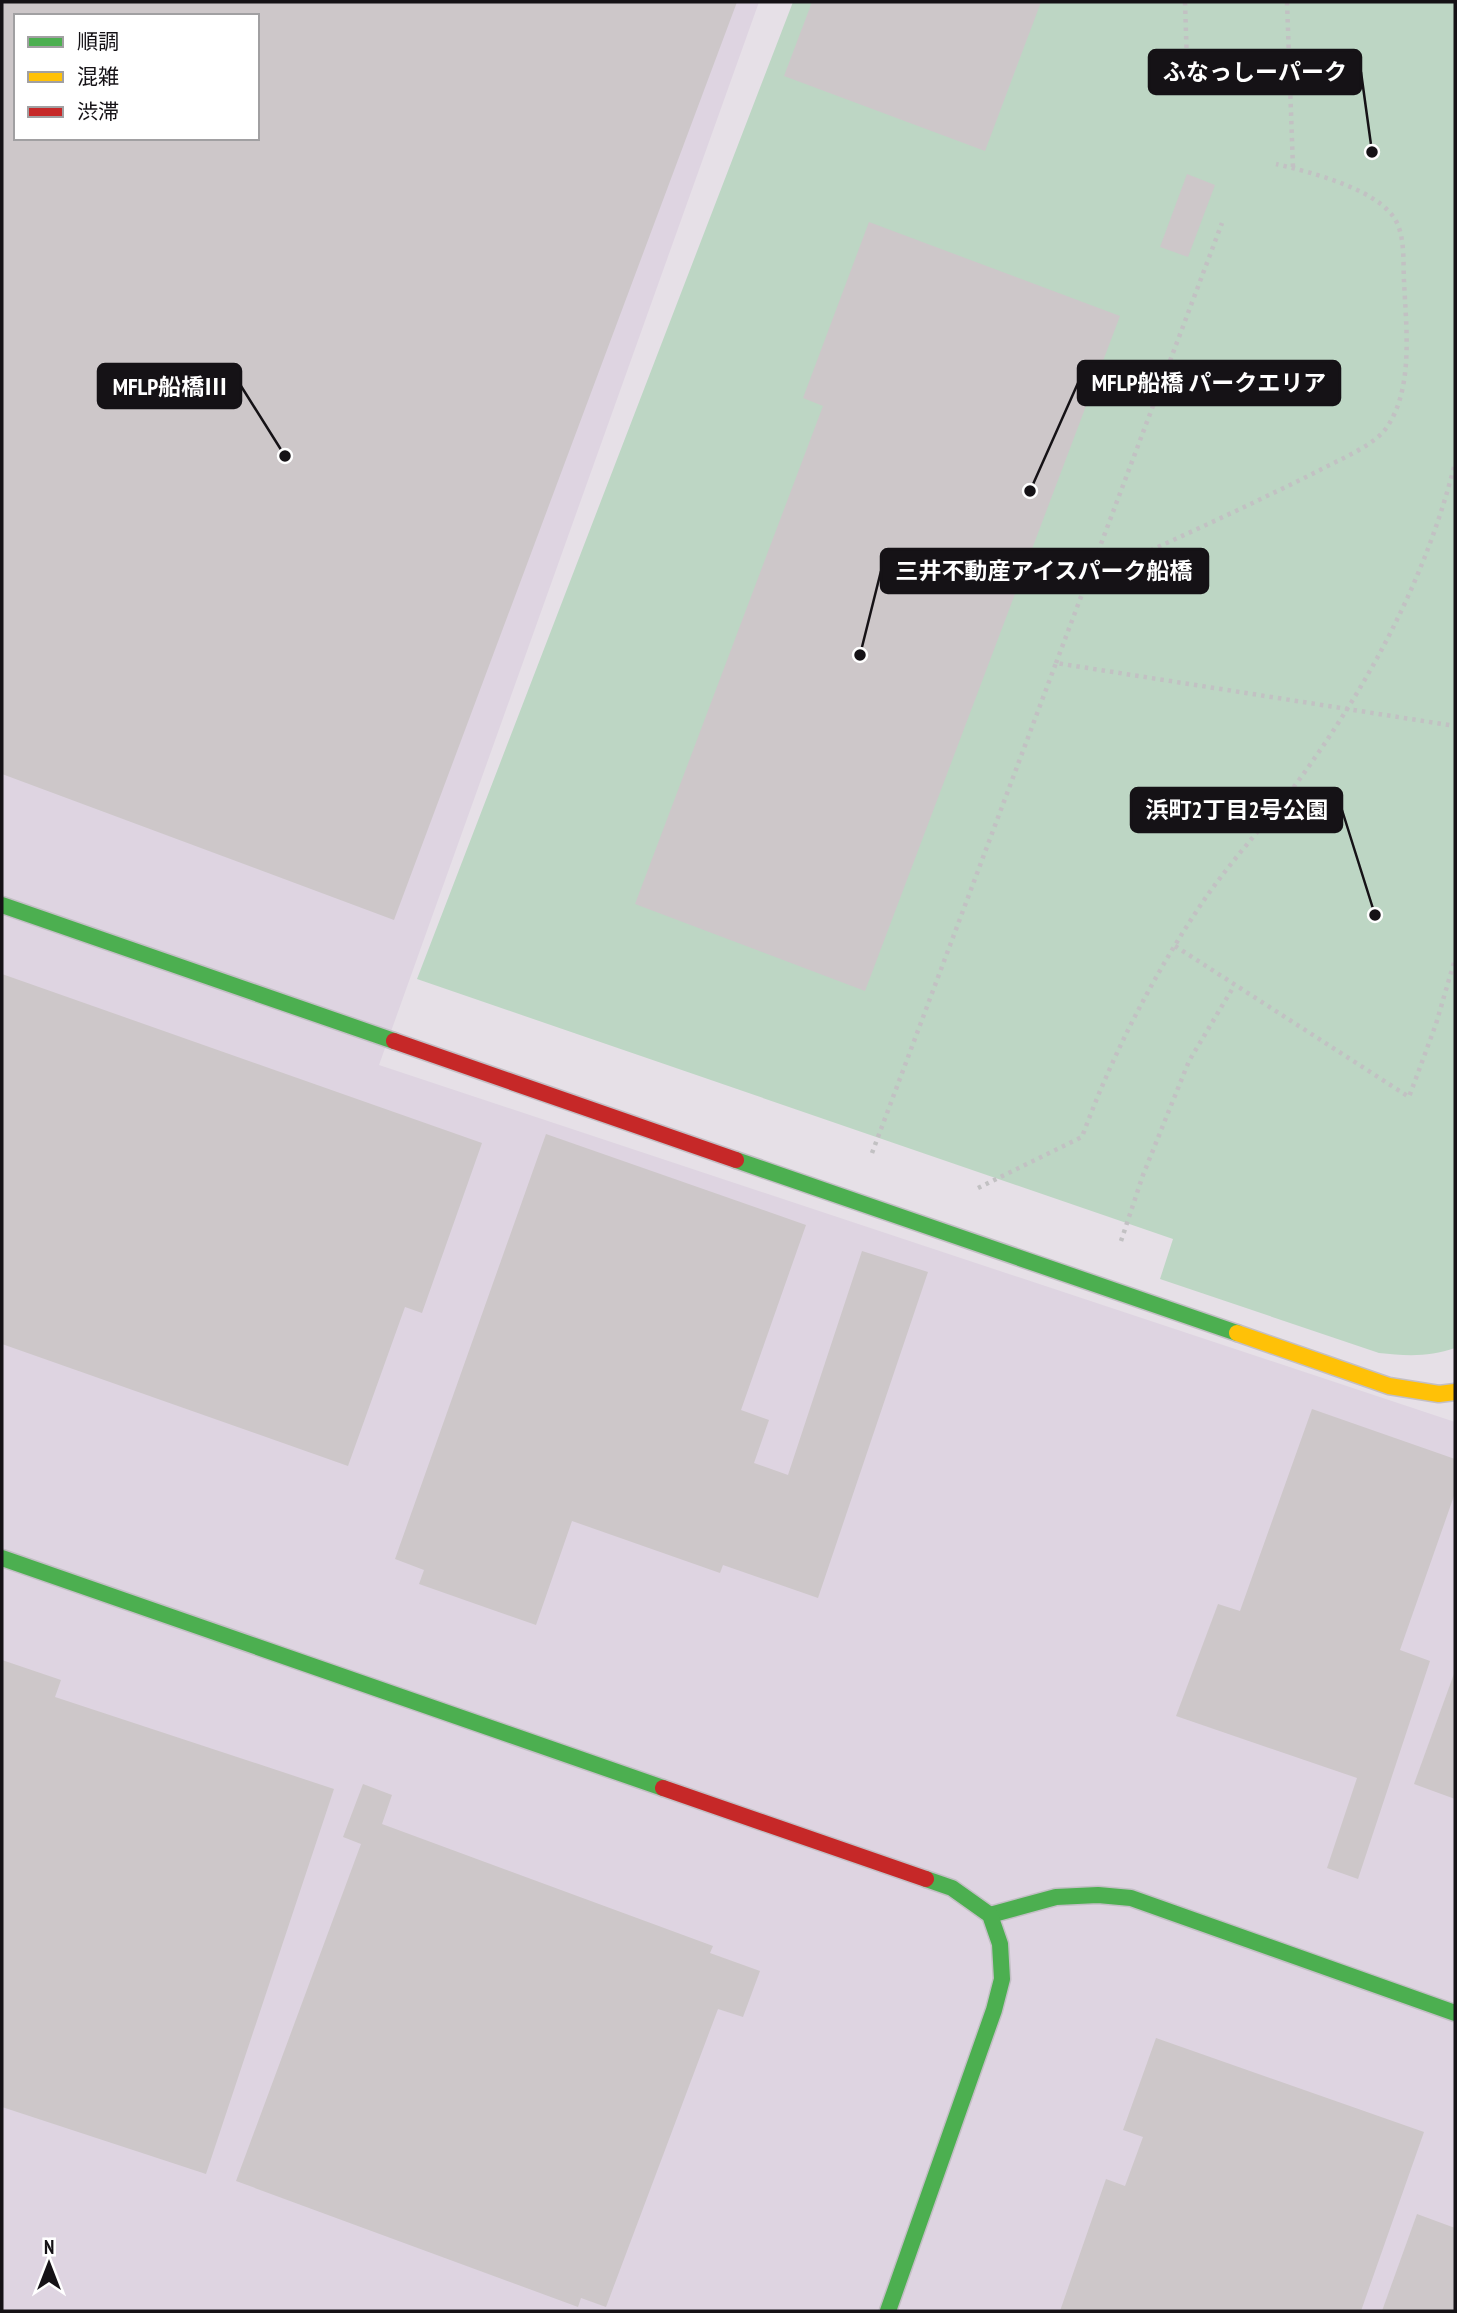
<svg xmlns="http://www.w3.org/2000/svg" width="1457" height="2313" font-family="'PT Sans Narrow','Noto Sans JP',sans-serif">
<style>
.built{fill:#ded4e1;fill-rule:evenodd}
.green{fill:#bdd6c4}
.building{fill:#cdc7c9;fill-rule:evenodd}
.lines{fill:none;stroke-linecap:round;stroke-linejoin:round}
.fast-casing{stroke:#c3bfc5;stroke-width:19}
.slow-casing{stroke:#c3bfc5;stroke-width:19}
.jam-casing{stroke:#c3bfc5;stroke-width:19}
.path{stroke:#c2c1c3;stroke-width:4.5;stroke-dasharray:3.5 5;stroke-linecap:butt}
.fast{stroke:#4caf50;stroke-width:16}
.slow{stroke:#ffc107;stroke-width:16}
.jam{stroke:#c62828;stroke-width:16}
.leader{fill:none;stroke:#151216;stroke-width:2.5}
.callout-dot{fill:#151216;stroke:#fff;stroke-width:2.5}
.callout{fill:#151216;stroke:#151216;stroke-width:2.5}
.callout-label{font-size:23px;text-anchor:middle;font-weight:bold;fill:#fff}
</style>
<rect width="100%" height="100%" fill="#e6e0e7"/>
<path class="built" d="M 2,2 L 759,2 L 379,1065 L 1455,1422 L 1455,2311 L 2,2311 ZM 16,16 L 257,16 L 257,138 L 16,138 Z"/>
<path class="green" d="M 793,2 L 1455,2 L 1455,1348 C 1430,1357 1406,1356 1379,1353 L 1160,1279 L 1173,1239 L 417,979 Z"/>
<g class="building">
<path d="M 2,2 L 737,2 L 394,920 L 2,774 ZM 16,16 L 257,16 L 257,138 L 16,138 Z"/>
<polygon points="812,2 1041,2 985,151 784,76"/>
<polygon points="1187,174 1215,185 1188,257 1160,247"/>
<polygon points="869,222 1120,316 865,991 635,904 823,406 803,398"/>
<polygon points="2,974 482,1143 422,1313 405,1307 348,1466 2,1344"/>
<polygon points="546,1134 806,1225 741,1410 769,1420 754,1463 788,1475 862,1251 928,1272 818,1598 723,1565 720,1573 572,1521 536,1625 419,1584 424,1570 395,1559"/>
<polygon points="1312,1409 1455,1459 1455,1493 1400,1650 1430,1661 1358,1879 1327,1868 1357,1778 1176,1716 1218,1604 1240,1611"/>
<polygon points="2,1660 61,1680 55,1697 334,1789 206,2174 2,2107"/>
<polygon points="1455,1671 1455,1799 1414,1784"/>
<polygon points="363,1784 392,1795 382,1824 713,1946 710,1953 760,1971 743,2017 718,2009 606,2307 581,2298 578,2307 236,2181 361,1844 343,1837"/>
<polygon points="1156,2038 1424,2132 1361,2311 1060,2311 1106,2179 1125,2186 1143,2137 1123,2130"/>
<polygon points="1417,2214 1455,2228 1455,2311 1382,2311"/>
</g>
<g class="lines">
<defs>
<g id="fast">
<polyline points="2,905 394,1041"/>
<polyline points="736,1160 1237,1333"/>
<polyline points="2,1558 663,1788"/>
<polyline points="990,1915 1056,1897 1098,1895 1131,1898 1455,2013"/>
<polyline points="888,2311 994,2010 1002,1979 1000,1944 990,1915 952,1888 926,1879"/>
</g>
<polyline id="slow" points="1237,1333 1389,1386 1439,1394 1455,1392"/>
<g id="jam">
<polyline points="394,1041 736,1160"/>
<polyline points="663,1788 926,1879"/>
</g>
</defs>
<use href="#fast" class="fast-casing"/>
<use href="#slow" class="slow-casing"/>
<use href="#jam" class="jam-casing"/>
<g class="path">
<polyline points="1185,2 1188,94"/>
<polyline points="1287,2 1293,168"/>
<path d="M 1088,578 C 1166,544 1244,508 1320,470 C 1340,459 1374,446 1387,427 C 1414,387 1406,327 1404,281 C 1403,263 1405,240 1397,223 C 1382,190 1310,172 1276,164"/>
<polyline points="1056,663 1222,223"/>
<polyline points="1175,946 1409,1097 1436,1024 1455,959"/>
<polyline points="872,1153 1056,663 1455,726"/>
<path d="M 978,1188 L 1082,1137 C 1112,1055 1152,978 1200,906 C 1230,861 1267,823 1299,780 C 1369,684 1426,579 1455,463"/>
<polyline points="1121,1241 1143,1175 1189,1061 1234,986"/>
</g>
<use href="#fast" class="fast"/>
<use href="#slow" class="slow"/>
<use href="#jam" class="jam"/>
</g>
<path class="leader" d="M1372 152L1361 72M1030 491L1078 383M285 456L241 386M860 655L881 571M1375 915L1342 810"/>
<g class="callout-dot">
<circle cx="1372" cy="152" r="7"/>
<circle cx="1030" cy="491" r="7"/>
<circle cx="285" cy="456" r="7"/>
<circle cx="860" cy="655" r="7"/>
<circle cx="1375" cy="915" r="7"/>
</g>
<g class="callout">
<rect x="1149" y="50" width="212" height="44" rx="7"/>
<rect x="1078" y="361" width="262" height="44" rx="7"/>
<rect x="98" y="364" width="143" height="44" rx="7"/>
<rect x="881" y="549" width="327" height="44" rx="7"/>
<rect x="1131" y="788" width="211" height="44" rx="7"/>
</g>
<g class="callout-label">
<text x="1255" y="80">ふなっしーパーク</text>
<text x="1209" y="391">MFLP船橋 パークエリア</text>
<text x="170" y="395">MFLP船橋Ⅲ</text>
<text x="1044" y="579">三井不動産アイスパーク船橋</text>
<text x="1237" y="818">浜町2丁目2号公園</text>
</g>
<rect width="1457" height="2313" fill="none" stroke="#151216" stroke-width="7"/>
<rect x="14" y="14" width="245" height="126" fill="#ffffff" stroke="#a1a0a2" stroke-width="2"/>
<rect x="28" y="37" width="35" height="10" fill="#4caf50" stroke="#a1a0a2" stroke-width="2"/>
<text x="77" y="49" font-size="21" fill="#151216">順調</text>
<rect x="28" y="72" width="35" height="10" fill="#ffc107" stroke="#a1a0a2" stroke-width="2"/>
<text x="77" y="84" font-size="21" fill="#151216">混雑</text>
<rect x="28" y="107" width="35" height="10" fill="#c62828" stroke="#a1a0a2" stroke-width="2"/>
<text x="77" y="119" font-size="21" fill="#151216">渋滞</text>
<g transform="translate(49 2264)" stroke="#ffffff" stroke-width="5" paint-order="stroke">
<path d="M0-5L12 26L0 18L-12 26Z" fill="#151216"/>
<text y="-10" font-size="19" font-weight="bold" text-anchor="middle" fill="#151216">N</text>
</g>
</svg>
